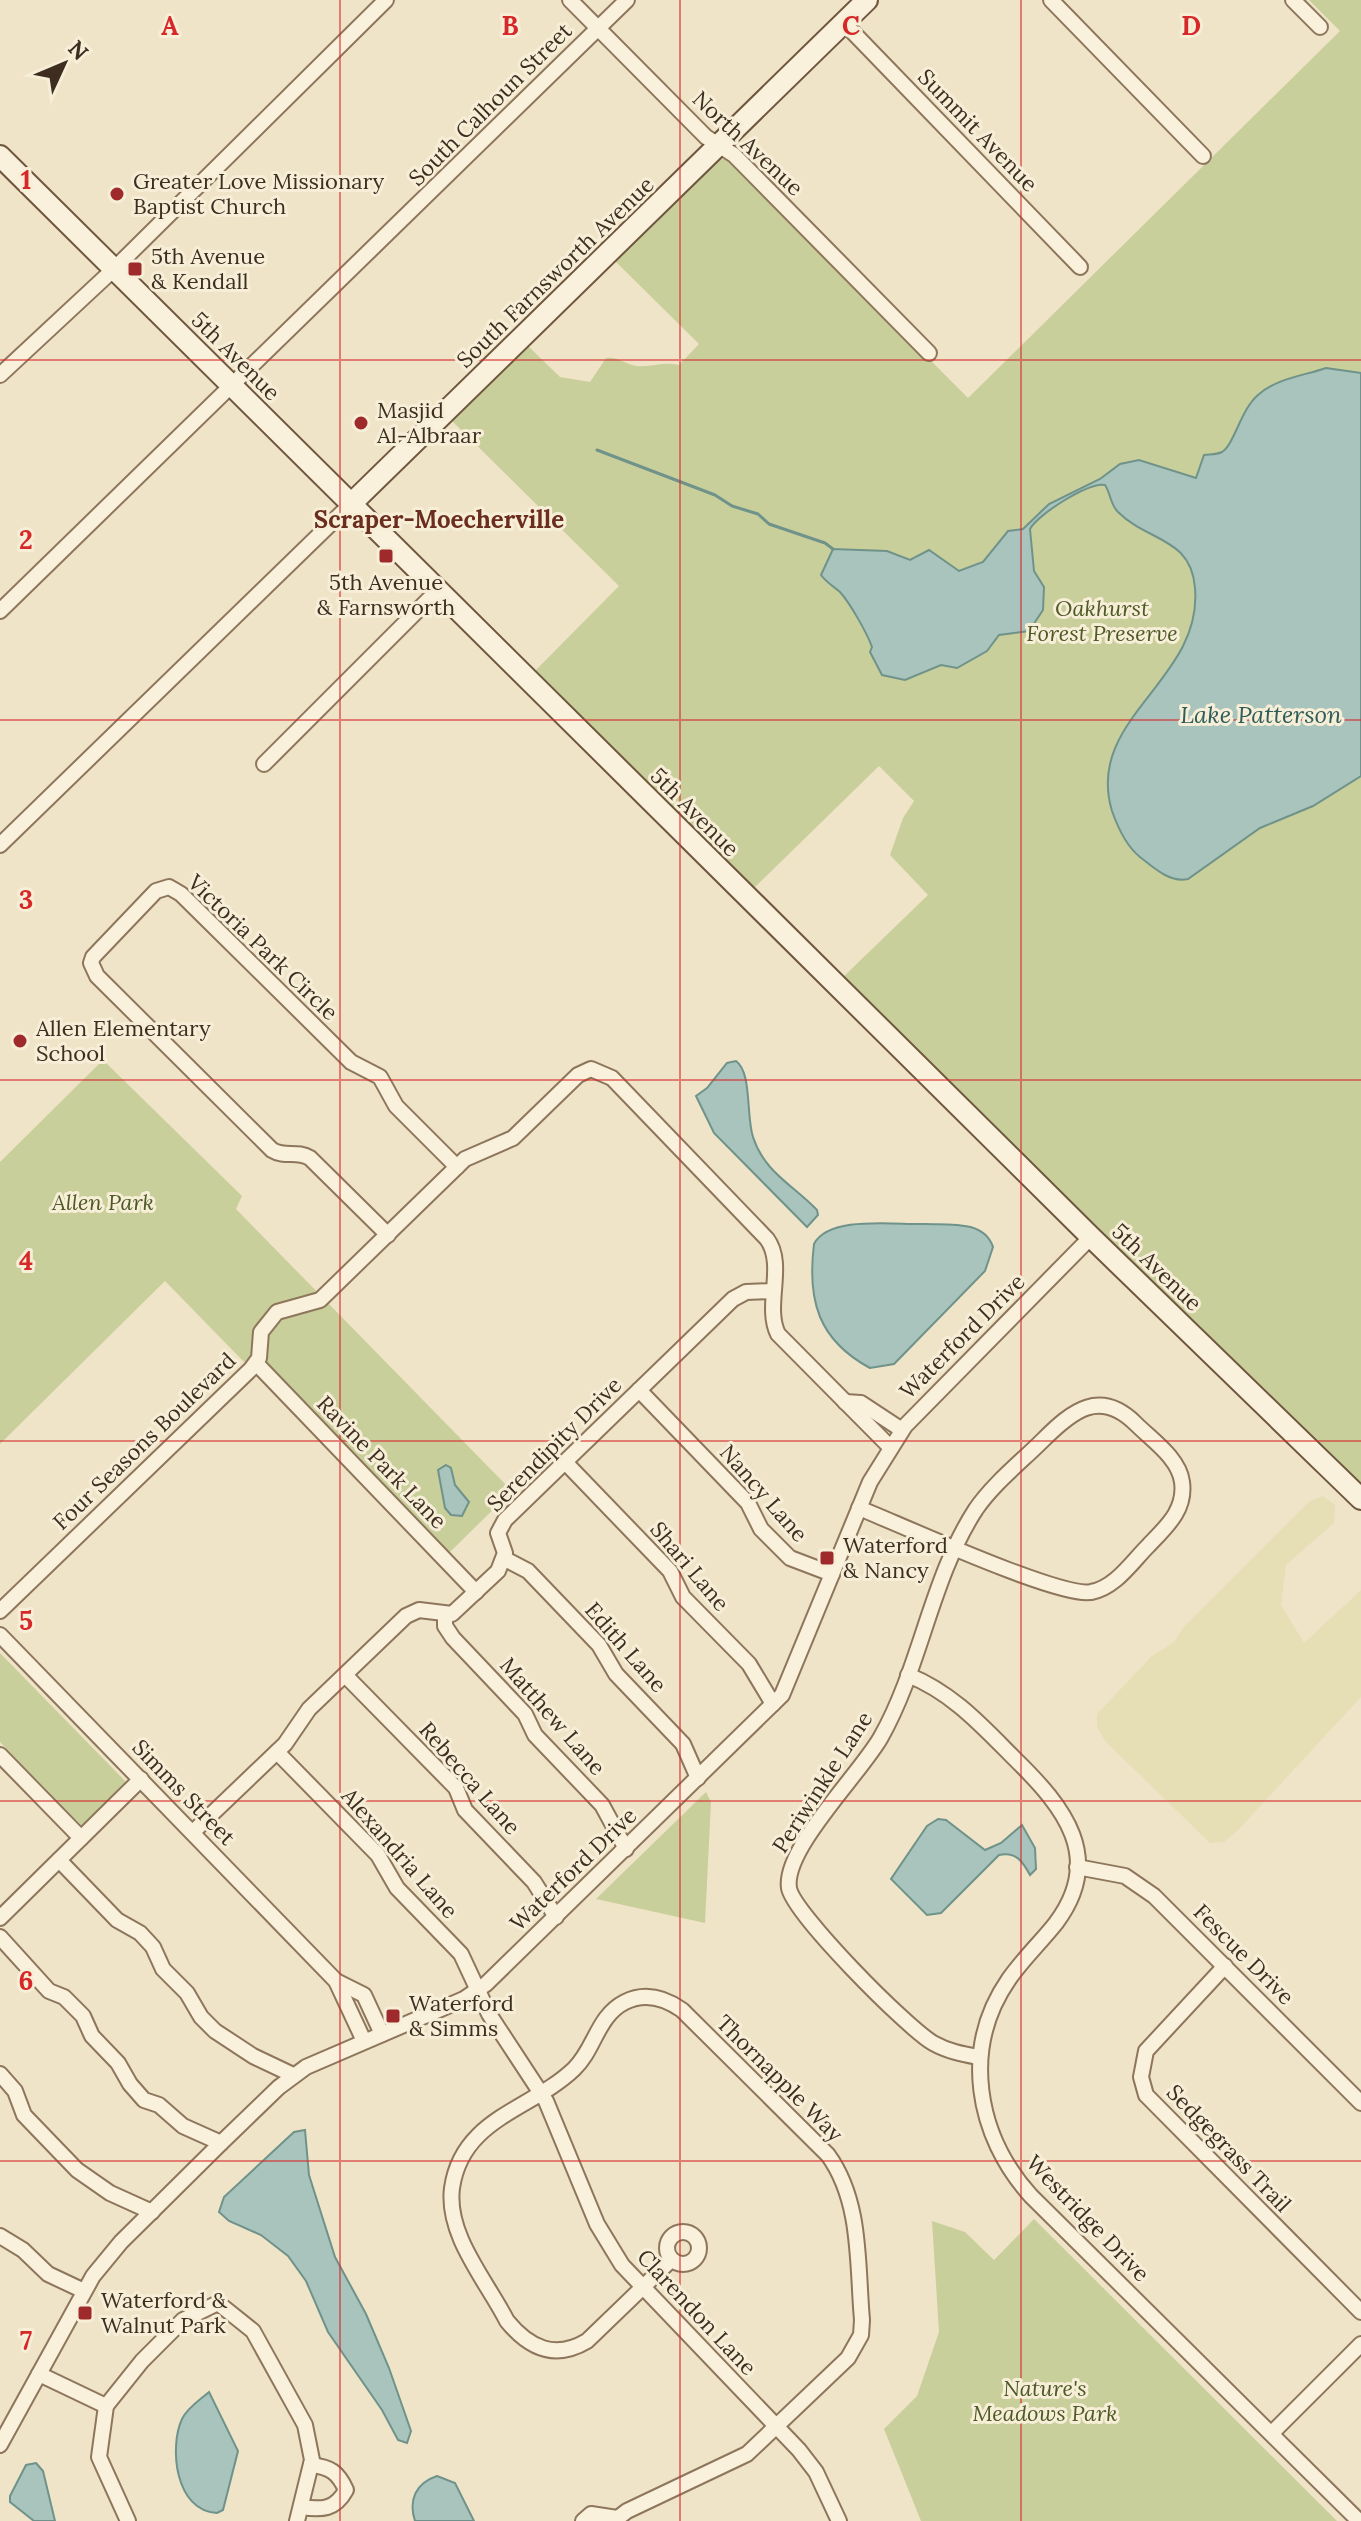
<svg xmlns="http://www.w3.org/2000/svg" width="1361" height="2521" font-family="Lora,serif">
<style>
.farmland{fill:#e6deb5}
.green{fill:#c9cf9b}
.water{fill:#a9c4bc;stroke:#6f938a;stroke-width:2}
.lines{fill:none;stroke-linecap:round;stroke-linejoin:round}
.stream{stroke:#6f938a;stroke-width:3}
.street-casing{stroke:#8d765c;stroke-width:18}
.secondary-casing{stroke:#6f573f;stroke-width:24}
.street{stroke:#faf1dc;stroke-width:14}
.secondary{stroke:#faf1dc;stroke-width:20}
.grid{fill:none;stroke:#d62828;stroke-width:2;stroke-opacity:0.55}
.poi-dot{fill:#9e2a2b;stroke:#f7eed8;stroke-width:3}
.labels{text-anchor:middle;stroke-width:6;stroke-linejoin:round;paint-order:stroke}
.street-label{font-size:22px;fill:#3d2e20;stroke:#f7eed8}
.poi-label{font-size:22px;fill:#3d2e20;stroke:#f7eed8;text-anchor:start}
.park-label{font-size:22px;font-style:italic;fill:#4d5a26;stroke:#f7eed8}
.neighbourhood-label{font-size:24px;font-weight:bold;fill:#6b2e1e;stroke:#f7eed8}
.water-label{font-size:24px;font-style:italic;fill:#2f5d5a;stroke:#f7eed8}
.grid-label{font-size:26px;text-anchor:middle;font-weight:bold;fill:#d62828;stroke:#f7eed8;stroke-width:6;stroke-linejoin:round;paint-order:stroke}
</style>
<rect width="100%" height="100%" fill="#f0e4c8"/>
<polygon class="farmland" points="1323,1496 1335,1505 1334,1523 1286,1565 1281,1605 1304,1643 1361,1590 1361,1697 1239,1829 1224,1842 1210,1843 1106,1742 1097,1727 1097,1714 1152,1656 1174,1642 1184,1627 1310,1501"/>
<g class="green">
<path d="M 1309,0 L 1361,0 L 1361,1489 L 839,981 L 928,895 L 890,855 L 903,818 L 914,801 L 879,766 L 750,892 L 530,676 L 619,586 L 451,420 L 527,345 L 560,377 L 590,382 L 606,358 C 618,357 621,362 632,365 C 647,369 663,361 679,365 L 699,344 L 614,260 L 714,163 L 725,158 L 731,160 L 968,398 L 1340,31 Z"/>
<polygon points="103,1060 242,1196 236,1209 512,1491 448,1554 255,1355 245,1363 165,1281 0,1444 0,1162"/>
<polygon points="0,1653 128,1784 83,1827 0,1742"/>
<polygon points="706,1792 711,1802 705,1923 596,1899"/>
<polygon points="1034,2219 1337,2521 921,2521 884,2429 917,2396 939,2332 932,2221 965,2232 994,2260"/>
</g>
<g class="water">
<path d="M 1326,368 L 1361,373 L 1361,776 L 1313,806 L 1260,828 L 1188,879 C 1170,883 1154,868 1140,857 C 1126,846 1118,828 1112,811 C 1084,718 1203,681 1195,588 C 1191,537 1148,542 1118,512 C 1110,504 1111,494 1105,485 C 1089,482 1038,514 1030,529 L 1034,571 L 1044,587 L 1043,610 L 1029,631 L 999,635 L 987,651 L 957,668 L 941,665 L 905,680 L 882,675 L 870,652 L 872,647 C 867,633 850,603 840,592 C 833,586 826,582 821,575 L 833,549 L 887,551 L 910,560 L 929,550 L 959,571 L 983,562 L 1008,531 L 1023,529 L 1049,504 L 1100,479 L 1120,464 L 1139,460 L 1196,478 L 1204,455 C 1210,454 1216,455 1222,452 C 1234,445 1241,409 1258,395 C 1277,378 1303,376 1326,368 Z"/>
<path d="M 736,1061 C 752,1072 746,1116 753,1137 C 764,1172 793,1185 817,1210 L 818,1215 L 807,1227 L 714,1133 L 696,1096 L 707,1088 L 727,1063 Z"/>
<path d="M 925,1224 C 949,1225 984,1220 993,1247 L 985,1271 L 894,1364 L 870,1368 C 818,1340 807,1300 814,1244 C 829,1215 895,1225 925,1224 Z"/>
<polygon points="446,1465 451,1468 455,1485 469,1502 462,1516 451,1515 445,1508 438,1470"/>
<path d="M 938,1819 L 946,1820 L 985,1850 L 1001,1843 L 1022,1825 L 1035,1848 L 1036,1869 L 1030,1875 C 1023,1862 1016,1851 999,1855 L 941,1913 L 927,1915 L 891,1879 L 927,1826 Z"/>
<polygon points="305,2130 309,2175 335,2257 366,2314 389,2368 411,2431 407,2443 398,2440 382,2410 328,2332 306,2281 288,2256 261,2235 229,2221 219,2212 224,2197 294,2132"/>
<path d="M 209,2392 L 238,2451 L 223,2510 L 217,2513 C 175,2511 169,2447 182,2419 C 188,2407 200,2400 209,2392 Z"/>
<polygon points="36,2463 43,2471 55,2521 34,2521 10,2502 10,2496 26,2465"/>
<path d="M 437,2476 L 455,2483 L 474,2521 L 415,2521 C 408,2500 416,2483 437,2476 Z"/>
</g>
<g class="lines">
<polyline class="stream" points="597,450 715,495 732,506 758,514 769,524 825,543 833,549"/>
<defs>
<g id="street">
<polyline points="570,0 706,137 734,155 929,353"/>
<polyline points="1051,0 1203,156"/>
<polyline points="1293,0 1320,27"/>
<polyline points="844,23 1080,267"/>
<polyline points="0,375 114,269 386,0"/>
<polyline points="0,611 627,0"/>
<polyline points="264,764 437,591"/>
<polyline points="0,845 351,504"/>
<path d="M 388,1235 L 310,1158 C 297,1150 285,1158 272,1150 L 97,976 L 91,963 L 93,957 L 156,891 L 169,887 L 181,894 L 351,1062 L 380,1077 L 396,1106 L 457,1167"/>
<polyline points="256,1363 476,1592"/>
<polyline points="639,1390 748,1503 761,1529 790,1558 832,1574"/>
<polyline points="845,1402 861,1403 902,1430"/>
<polyline points="565,1462 670,1571 683,1597 749,1664 773,1704"/>
<path d="M 859,1508 C 899,1524 1060,1598 1091,1592 C 1115,1588 1132,1562 1148,1546 C 1166,1527 1186,1510 1182,1482 C 1179,1458 1152,1440 1136,1424 C 1100,1388 1072,1411 1043,1440 C 1021,1462 994,1483 976,1509 C 931,1578 921,1666 881,1737 C 861,1773 783,1849 789,1888 C 793,1913 907,2028 933,2043 C 947,2051 962,2054 978,2057"/>
<polyline points="505,1559 528,1571 599,1645 616,1674 683,1744 698,1778"/>
<path d="M 0,1611 L 251,1369 L 259,1358 L 261,1332 L 277,1312 L 320,1300 L 465,1159 L 513,1138 L 578,1075 L 591,1069 L 612,1078 L 767,1239 C 786,1265 764,1306 778,1334 L 889,1446"/>
<polyline points="445,1616 445,1626 453,1638 525,1714 535,1735 602,1805 626,1849"/>
<polyline points="0,1635 336,1981 364,2041"/>
<polyline points="345,1675 456,1788 465,1810 534,1882 556,1917"/>
<path d="M 908,1675 C 953,1693 982,1726 1016,1760 C 1064,1807 1105,1858 1056,1923 C 1041,1942 1023,1959 1009,1979 C 961,2048 976,2135 1031,2196 L 1359,2521"/>
<polyline points="277,1752 378,1855 397,1888 461,1954 489,2014 546,2101 597,2224 622,2265 799,2450 816,2472 839,2521"/>
<polyline points="0,1755 81,1838"/>
<polyline points="193,1832 285,1744 309,1709 406,1616 419,1610 452,1614 498,1571 505,1553 498,1533 505,1520 733,1299 746,1292 773,1291"/>
<polyline points="59,1860 117,1920 140,1933 153,1947 163,1969 187,1993 201,2017 215,2031 253,2056 293,2075"/>
<polyline points="1077,1867 1125,1876 1154,1896 1361,2103"/>
<polyline points="0,1918 141,1779"/>
<polyline points="0,1937 49,1991 64,1997 83,2016 92,2036 118,2063 130,2084 144,2100 159,2105 183,2126 221,2143"/>
<polyline points="1225,1966 1146,2051 1141,2077 1146,2095 1361,2312"/>
<polyline points="336,1981 364,1995 382,2034"/>
<polyline points="0,2074 15,2091 24,2115 77,2170 110,2193 152,2212"/>
<circle cx="683" cy="2248" r="16"/>
<polyline points="0,2236 23,2250 48,2274 84,2291"/>
<polyline points="39,2374 106,2406"/>
<polyline points="1272,2433 1361,2344"/>
<polyline points="0,2445 93,2276 121,2242 221,2143 279,2087 306,2067 464,1999 486,1984 782,1695 870,1482 905,1426 1091,1237"/>
<path d="M 301,2507 C 322,2510 335,2510 346,2490 C 338,2472 330,2467 311,2465"/>
<polyline points="128,2521 99,2457 106,2406 142,2361 183,2320 218,2303 253,2331 305,2425 312,2460 297,2521"/>
<polyline points="583,2521 591,2514 617,2518"/>
<path d="M 614,2521 L 627,2511 L 747,2454 L 848,2358 L 861,2335 L 862,2320 C 857,2265 862,2202 828,2155 L 682,2010 C 665,1998 645,1992 625,2002 C 597,2016 595,2049 574,2069 C 531,2110 462,2118 452,2188 C 446,2235 486,2280 507,2321 C 529,2348 555,2360 587,2341 L 671,2260"/>
</g>
<g id="secondary">
<polyline points="0,156 1091,1237 1361,1499"/>
<polyline points="351,504 867,0"/>
</g>
</defs>
<use href="#street" class="street-casing"/>
<use href="#secondary" class="secondary-casing"/>
<use href="#street" class="street"/>
<use href="#secondary" class="secondary"/>
</g>
<path class="grid" d="M 340,0 L 340,2521M 680,0 L 680,2521M 1021,0 L 1021,2521M 0,360 L 1361,360M 0,720 L 1361,720M 0,1080 L 1361,1080M 0,1441 L 1361,1441M 0,1801 L 1361,1801M 0,2161 L 1361,2161"/>
<g class="poi-dot">
<circle cx="117" cy="194" r="8"/>
<rect x="127" y="261" width="16" height="16" rx="4"/>
<circle cx="361" cy="423" r="8"/>
<rect x="378" y="548" width="16" height="16" rx="4"/>
<circle cx="20" cy="1041" r="8"/>
<rect x="819" y="1550" width="16" height="16" rx="4"/>
<rect x="385" y="2008" width="16" height="16" rx="4"/>
<rect x="77" y="2305" width="16" height="16" rx="4"/>
</g>
<g class="labels">
<g class="street-label">
<text transform="translate(490 104) rotate(-45)" y="8">South Calhoun Street</text>
<text transform="translate(978 130) rotate(46)" y="8">Summit Avenue</text>
<text transform="translate(748 143) rotate(43)" y="8">North Avenue</text>
<text transform="translate(555 272) rotate(-44)" y="8">South Farnsworth Avenue</text>
<text transform="translate(236 356) rotate(45)" y="8">5th Avenue</text>
<text transform="translate(695 812) rotate(45)" y="8">5th Avenue</text>
<text transform="translate(263 947) rotate(44)" y="8">Victoria Park Circle</text>
<text transform="translate(1157 1267) rotate(44)" y="8">5th Avenue</text>
<text transform="translate(962 1336) rotate(-45)" y="8">Waterford Drive</text>
<text transform="translate(144 1441) rotate(-44)" y="8">Four Seasons Boulevard</text>
<text transform="translate(554 1444) rotate(-45)" y="8">Serendipity Drive</text>
<text transform="translate(382 1462) rotate(46)" y="8">Ravine Park Lane</text>
<text transform="translate(764 1493) rotate(49)" y="8">Nancy Lane</text>
<text transform="translate(690 1566) rotate(50)" y="8">Shari Lane</text>
<text transform="translate(626 1647) rotate(49)" y="8">Edith Lane</text>
<text transform="translate(553 1716) rotate(49)" y="8">Matthew Lane</text>
<text transform="translate(470 1778) rotate(49)" y="8">Rebecca Lane</text>
<text transform="translate(822 1782) rotate(-57)" y="8">Periwinkle Lane</text>
<text transform="translate(184 1792) rotate(46)" y="8">Simms Street</text>
<text transform="translate(400 1853) rotate(49)" y="8">Alexandria Lane</text>
<text transform="translate(573 1869) rotate(-44)" y="8">Waterford Drive</text>
<text transform="translate(1244 1954) rotate(45)" y="8">Fescue Drive</text>
<text transform="translate(780 2078) rotate(45)" y="8">Thornapple Way</text>
<text transform="translate(1229 2148) rotate(46)" y="8">Sedgegrass Trail</text>
<text transform="translate(1088 2218) rotate(46)" y="8">Westridge Drive</text>
<text transform="translate(697 2312) rotate(47)" y="8">Clarendon Lane</text>
</g>
<g class="poi-label">
<text x="133" y="189">Greater Love Missionary<tspan x="133" dy="25">Baptist Church</tspan></text>
<text x="151" y="264">5th Avenue<tspan x="151" dy="25">&amp; Kendall</tspan></text>
<text x="377" y="418">Masjid<tspan x="377" dy="25">Al-Albraar</tspan></text>
<text x="386" y="590" text-anchor="middle">5th Avenue<tspan x="386" dy="25">&amp; Farnsworth</tspan></text>
<text x="36" y="1036">Allen Elementary<tspan x="36" dy="25">School</tspan></text>
<text x="843" y="1553">Waterford<tspan x="843" dy="25">&amp; Nancy</tspan></text>
<text x="409" y="2011">Waterford<tspan x="409" dy="25">&amp; Simms</tspan></text>
<text x="101" y="2308">Waterford &amp;<tspan x="101" dy="25">Walnut Park</tspan></text>
</g>
<g class="park-label">
<text x="1102" y="616">Oakhurst<tspan x="1102" dy="25">Forest Preserve</tspan></text>
<text x="103" y="1210">Allen Park</text>
<text x="1045" y="2396">Nature's<tspan x="1045" dy="25">Meadows Park</tspan></text>
</g>
<g class="neighbourhood-label">
<text x="439" y="528">Scraper-Moecherville</text>
</g>
<g class="water-label">
<text x="1261" y="723">Lake Patterson</text>
</g>
</g>
<g class="grid-label">
<text x="170" y="35">A</text>
<text x="510" y="35">B</text>
<text x="851" y="35">C</text>
<text x="1191" y="35">D</text>
<text x="26" y="189">1</text>
<text x="26" y="549">2</text>
<text x="26" y="909">3</text>
<text x="26" y="1270">4</text>
<text x="26" y="1630">5</text>
<text x="26" y="1990">6</text>
<text x="26" y="2350">7</text>
</g>
<g transform="translate(64 64) rotate(46)" stroke="#f7eed8" stroke-width="6" paint-order="stroke">
<path d="M0-6L14 30L0 20L-14 30Z" fill="#3d2e20"/>
<text y="-12" font-size="22" font-weight="bold" text-anchor="middle" fill="#3d2e20">N</text>
</g>
</svg>
